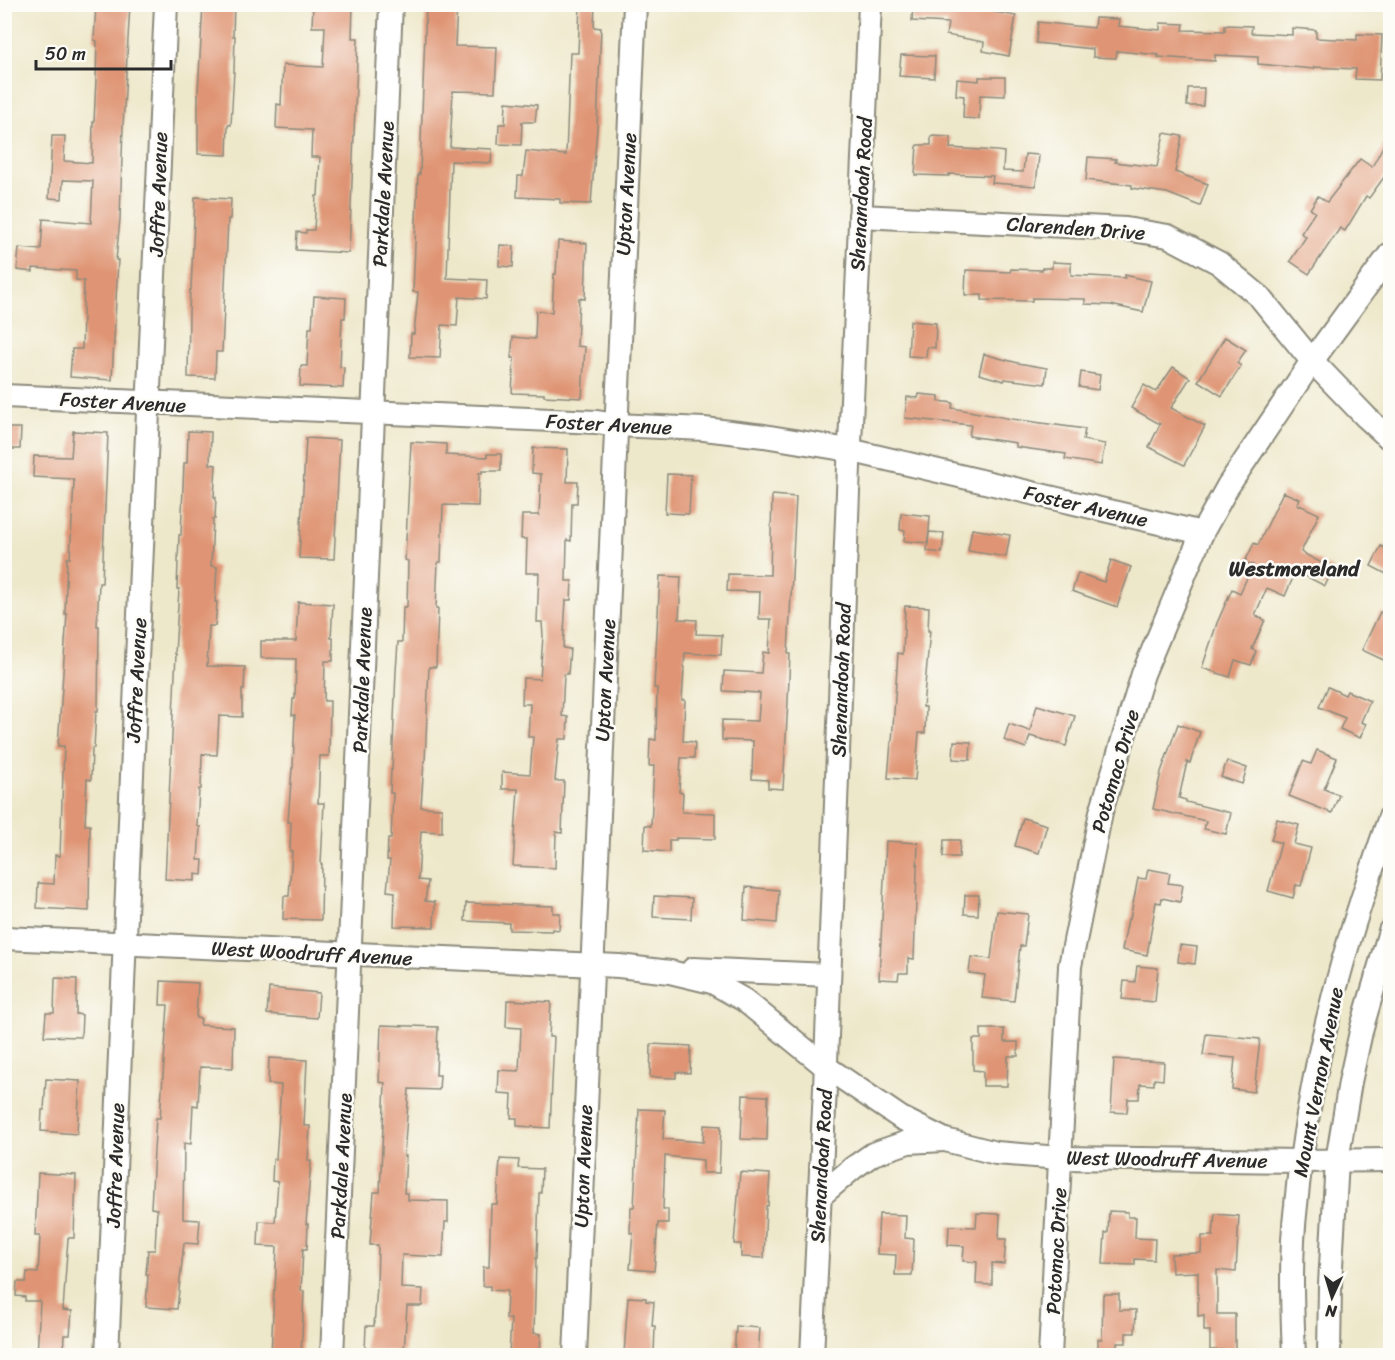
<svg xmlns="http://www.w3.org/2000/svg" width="1395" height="1360" font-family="Sriracha,sans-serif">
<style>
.building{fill:#df9575}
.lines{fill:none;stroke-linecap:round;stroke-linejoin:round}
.minor-casing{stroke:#8c8a7b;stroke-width:26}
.minor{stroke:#fff;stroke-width:22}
.labels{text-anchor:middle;stroke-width:5;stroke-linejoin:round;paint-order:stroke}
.street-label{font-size:20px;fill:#2b2b2b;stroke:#fdfcf7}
.neighbourhood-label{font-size:21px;font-weight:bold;fill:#2b2b2b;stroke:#fdfcf7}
</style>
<rect width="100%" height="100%" fill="#fdfcf7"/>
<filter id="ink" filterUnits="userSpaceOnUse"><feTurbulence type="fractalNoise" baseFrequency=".0167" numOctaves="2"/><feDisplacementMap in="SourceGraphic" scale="12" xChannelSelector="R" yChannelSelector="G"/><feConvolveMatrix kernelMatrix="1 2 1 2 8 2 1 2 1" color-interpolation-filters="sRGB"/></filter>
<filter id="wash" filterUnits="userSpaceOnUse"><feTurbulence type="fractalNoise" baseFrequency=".008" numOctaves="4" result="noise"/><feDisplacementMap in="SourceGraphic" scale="24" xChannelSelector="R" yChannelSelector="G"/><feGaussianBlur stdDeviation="1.35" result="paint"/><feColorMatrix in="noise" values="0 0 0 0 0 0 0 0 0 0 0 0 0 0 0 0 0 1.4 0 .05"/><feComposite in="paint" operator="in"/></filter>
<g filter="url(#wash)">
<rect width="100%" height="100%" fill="#eee8cb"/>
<g id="blocks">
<g class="building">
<polygon points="96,4 130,4 123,126 120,219 116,260 118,260 112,380 70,377 72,349 82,349 84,281 76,280 76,271 33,268 33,272 17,270 19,248 41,250 43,219 91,223 93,181 63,180 62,199 49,198 52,136 65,136 64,161 92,163 93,122 94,122 96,80 97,41 94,40"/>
<polygon points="203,4 234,4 233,36 235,36 234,70 231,125 228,125 227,155 198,154 198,92"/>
<polygon points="313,4 353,4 352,38 358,38 349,253 296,250 297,232 306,233 306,230 314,230 316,196 318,196 320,157 311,157 312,130 276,128 277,104 281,105 283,65 323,67 325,27 312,27"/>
<polygon points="426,4 457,4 455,46 497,47 495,92 453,91 450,147 492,149 491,163 451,161 447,278 487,280 486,299 459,297 457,326 442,325 440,358 410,357 411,334 414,334 418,292 413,292 418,174 420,174 421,141"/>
<polygon points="580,4 595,4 594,27 601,28 597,127 591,204 560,203 560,199 517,197 518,176 523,176 526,151 566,155 570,53 578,53"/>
<polygon points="913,4 979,4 978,9 1016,16 1009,56 983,51 984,42 946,35 948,23 912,21"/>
<polygon points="1095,18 1119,19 1118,26 1160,30 1160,23 1184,24 1183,30 1225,31 1225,25 1252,26 1251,33 1292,35 1292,28 1316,30 1316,38 1357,40 1357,34 1382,35 1380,80 1355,79 1356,69 1314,67 1314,69 1258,64 1258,57 1215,55 1215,61 1158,57 1159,55 1117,51 1116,58 1093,57 1093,49 1036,43 1038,22 1094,28"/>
<polygon points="901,55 935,56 934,78 899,76"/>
<polygon points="979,77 1005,77 1005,96 980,95 979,119 963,118 964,96 956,95 957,79 979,81"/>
<polygon points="1188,88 1204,88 1203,106 1187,106"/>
<polygon points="506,102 537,105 535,122 522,122 521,145 498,144 499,124 505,124"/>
<polygon points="1164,133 1182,136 1175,172 1208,184 1200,206 1167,193 1132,188 1132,185 1086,180 1088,157 1116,159 1115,162 1157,167"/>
<polygon points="1390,133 1390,169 1369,198 1366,196 1345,231 1340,228 1309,274 1290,261 1306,237 1301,233 1315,212 1310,209 1318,196 1327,202 1360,159 1372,167"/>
<polygon points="931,136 951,137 950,148 997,151 1004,152 1003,171 1023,172 1025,154 1039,155 1036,186 992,183 993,176 949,174 949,176 915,175 917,145 931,145"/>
<polygon points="195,197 231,199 230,219 228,219 222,352 216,352 215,378 188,377 189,312 190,290 191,290"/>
<polygon points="558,241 587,243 585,299 579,298 577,346 585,347 582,398 544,396 544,394 512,393 514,358 511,358 513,337 535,339 536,311 552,312 554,274 556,274"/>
<polygon points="500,245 514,246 513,267 499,266"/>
<polygon points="1052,262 1071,263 1071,275 1125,278 1125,275 1151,281 1143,312 1111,305 1085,304 1085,299 1032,298 1032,301 982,300 982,295 965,295 966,270 1010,272 1011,269 1042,270 1042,268 1052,268"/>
<polygon points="314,296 346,298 345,318 342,318 340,367 344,368 343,388 300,386 301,366 307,366 309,328 312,328"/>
<polygon points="910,321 936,323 935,348 927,347 926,357 908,356"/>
<polygon points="1225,337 1246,350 1237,363 1241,366 1222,396 1198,381"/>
<polygon points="984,354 1018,363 1047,368 1045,384 1005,379 1004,381 979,374"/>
<polygon points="1173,367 1190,378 1171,408 1205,426 1184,465 1149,447 1160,424 1131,408 1144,385 1156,392"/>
<polygon points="1081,372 1100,375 1098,390 1079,387"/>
<polygon points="919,394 939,396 939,401 953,403 952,408 1012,419 1085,429 1083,440 1105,444 1101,465 1065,459 1066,454 1016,447 1016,443 969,436 971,425 905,418 907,397 918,398"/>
<polygon points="4,428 21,428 20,449 4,449"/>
<polygon points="73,431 108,433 102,583 99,583 97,626 99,626 98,711 96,711 94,748 92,748 91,780 87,779 85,825 90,825 89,911 37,908 38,883 54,884 55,855 60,856 64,746 58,746 67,614 65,614 67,558 70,558 74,482 73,479 33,477 34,456 71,457"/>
<polygon points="188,431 211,432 210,464 216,465 214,497 216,497 215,519 213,519 211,566 217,567 215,602 217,602 215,626 209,626 207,666 245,667 244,690 242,690 242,717 219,716 217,755 202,754 201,789 199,789 197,826 200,827 198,860 203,860 202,875 195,874 195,881 165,879 176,654 175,654 179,589 177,589 179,535 181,535 184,463 187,463"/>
<polygon points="306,438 340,440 334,559 299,558"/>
<polygon points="411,442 446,444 446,455 487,457 487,454 501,454 501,471 482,471 482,473 479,473 478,506 443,505 441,562 438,562 436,608 438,608 436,667 429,667 425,761 424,761 421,807 442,808 442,832 421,831 418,880 428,881 425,901 435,902 434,927 394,926 395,892 387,891 390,860 387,860 388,839 391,839 393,793 390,793 391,770 392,770 396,671 398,642 402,642 403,607 407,607 408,561 405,560"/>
<polygon points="533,448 568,449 567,482 578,482 577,503 572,503 571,541 567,540 566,581 572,581 571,600 566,600 563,648 570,649 568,674 564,674 562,716 568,717 567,739 559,739 555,781 564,781 562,833 556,832 555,868 513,866 518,789 502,789 502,772 530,774 533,737 528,737 530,704 522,704 523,678 540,679 543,636 542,622 537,622 539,573 526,573 527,539 521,539 522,515 539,515 541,474 532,473"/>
<polygon points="667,474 691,475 689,514 665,513"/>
<polygon points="1283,492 1300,499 1297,504 1319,514 1301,552 1333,569 1325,586 1296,571 1285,596 1267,588 1255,615 1265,620 1252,649 1256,651 1251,665 1235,660 1230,677 1202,668 1217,623 1232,589 1240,593 1253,565 1245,562 1254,543 1258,545"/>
<polygon points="772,495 796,497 788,654 790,654 788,701 783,789 768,788 768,780 752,779 753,741 722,740 722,720 758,721 760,693 723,691 724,671 761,673 763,652 769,653 771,619 759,619 760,592 727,591 728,574 770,575"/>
<polygon points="901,513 930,516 928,543 904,541 905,531 900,530"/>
<polygon points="972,529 1010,535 1006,557 968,551"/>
<polygon points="929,532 944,533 942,553 927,551"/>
<polygon points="1381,546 1390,551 1390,576 1371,566"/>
<polygon points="1111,560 1131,567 1117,607 1072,591 1078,573 1104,582"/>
<polygon points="660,576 681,577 679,619 697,620 696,634 722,635 721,655 685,653 682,700 685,700 683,741 695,742 694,758 681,758 679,792 683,793 682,812 715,813 715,839 676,838 676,840 669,840 669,852 644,850 645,825 651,826 654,766 649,766 650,739 656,740 657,688 654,688"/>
<polygon points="298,602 333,604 331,638 333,638 333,661 325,661 324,701 330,701 329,756 320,756 318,803 324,803 321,864 322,864 321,920 283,919 284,896 289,896 292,851 290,851 291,822 288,822 292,768 293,768 295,715 292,715 293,699 295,699 296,659 261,658 261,641 296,641"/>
<polygon points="905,606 929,607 928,631 930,631 923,707 926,707 925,733 919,733 915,780 888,778 891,742 892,742 898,653 903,654"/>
<polygon points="1380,612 1390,616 1390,663 1362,650"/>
<polygon points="1328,687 1345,695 1347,691 1370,701 1361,722 1366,724 1360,738 1340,729 1345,718 1319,707"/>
<polygon points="1037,705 1075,716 1066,746 1030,736 1026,748 1004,740 1009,724 1030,731"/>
<polygon points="1178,724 1200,732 1190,763 1187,762 1179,798 1186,800 1186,802 1231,813 1226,834 1204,829 1206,821 1153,809 1161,772"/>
<polygon points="954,741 971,742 970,760 953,759"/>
<polygon points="1317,750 1337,758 1324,789 1339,795 1332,813 1289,796 1303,761 1311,764"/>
<polygon points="1227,761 1247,768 1242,784 1221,777"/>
<polygon points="1023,818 1047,825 1039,853 1015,846"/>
<polygon points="1277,819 1299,825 1294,844 1311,848 1301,886 1296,885 1293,898 1268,891 1281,843 1271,840"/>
<polygon points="944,840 960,840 959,857 943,857"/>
<polygon points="886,841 918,843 914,959 908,958 908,973 899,973 898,980 879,979"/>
<polygon points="1148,869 1170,873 1168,883 1183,885 1180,902 1162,898 1161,903 1156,902 1147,955 1122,950 1128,919 1130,919 1138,878 1146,879"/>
<polygon points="746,887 779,890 777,923 744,920"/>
<polygon points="965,895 979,895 978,915 964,914"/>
<polygon points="654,896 692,898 691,919 653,917"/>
<polygon points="466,903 553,906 553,913 560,913 559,930 552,929 552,931 509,930 509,923 465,921"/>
<polygon points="997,911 1028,914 1024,946 1020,946 1014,1001 982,998 985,975 969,973 971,957 991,959"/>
<polygon points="1180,945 1197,947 1195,964 1178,962"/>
<polygon points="1137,966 1158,968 1155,1002 1122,999 1124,981 1135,982"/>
<polygon points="55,978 77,979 76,1014 82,1015 81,1037 44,1036 46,1013 54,1013"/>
<polygon points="161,981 198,983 196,1018 201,1019 200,1025 234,1027 233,1068 200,1067 198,1106 193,1105 191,1144 184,1143 183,1219 200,1220 198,1244 184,1243 177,1309 146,1307 148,1274 146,1274 148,1250 155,1250 157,1209 151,1208 154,1150 156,1118 160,1118 168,1005 160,1005"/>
<polygon points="269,988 319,993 317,1018 267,1014"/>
<polygon points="507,1000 551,1002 549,1037 554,1037 550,1128 517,1126 517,1118 511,1118 512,1094 498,1093 499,1070 519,1071 521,1028 506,1027"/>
<polygon points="381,1025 438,1027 436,1075 440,1075 439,1090 409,1089 404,1156 406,1156 404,1193 408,1193 408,1200 448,1201 448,1222 445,1222 443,1257 402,1255 401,1288 423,1289 422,1306 407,1306 404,1352 365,1350 366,1326 374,1326 377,1287 378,1245 370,1245 374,1192 380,1192 385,1083 379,1082"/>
<polygon points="981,1029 1004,1029 1004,1042 1018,1042 1018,1056 1008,1056 1007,1086 983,1086 983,1071 973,1070 973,1039 981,1039"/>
<polygon points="1206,1034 1260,1039 1254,1092 1232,1089 1235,1058 1203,1055"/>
<polygon points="651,1044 691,1046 690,1073 676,1072 676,1078 650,1077"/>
<polygon points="269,1058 307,1060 304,1126 310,1126 308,1161 311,1161 306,1224 308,1224 307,1249 303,1249 301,1291 304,1291 301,1356 271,1356 274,1290 275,1290 277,1247 258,1246 259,1221 275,1222 278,1182 272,1181 273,1159 276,1159 281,1085 268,1084"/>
<polygon points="1114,1059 1164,1062 1163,1080 1154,1079 1154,1085 1140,1084 1139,1099 1128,1099 1127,1113 1111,1112"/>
<polygon points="46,1079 80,1081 77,1134 41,1131 42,1110 44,1110"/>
<polygon points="743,1095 768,1096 767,1140 741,1139"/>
<polygon points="639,1109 665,1110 663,1139 703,1142 704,1125 721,1126 719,1173 703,1173 703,1160 665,1156 663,1209 668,1209 668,1223 658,1223 654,1271 630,1269 633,1233 630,1233 631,1207 634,1207"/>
<polygon points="500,1159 519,1160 518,1168 542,1169 541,1193 539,1193 537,1258 536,1258 534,1333 541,1334 540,1356 509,1355 511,1319 506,1319 507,1291 490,1290 490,1286 483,1286 483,1267 489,1267 491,1204 497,1204"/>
<polygon points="740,1172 770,1174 768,1206 766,1206 764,1258 741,1257 741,1244 734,1244"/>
<polygon points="38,1173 76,1175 74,1238 68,1238 63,1310 72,1311 70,1335 64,1335 63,1356 37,1356 40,1301 25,1301 25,1297 16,1296 17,1282 26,1282 27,1272 38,1273 40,1236 35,1236"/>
<polygon points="1109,1211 1128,1212 1128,1217 1136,1217 1135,1238 1155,1239 1154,1260 1135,1259 1135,1265 1103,1264 1105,1233 1108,1233"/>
<polygon points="977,1213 1000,1214 999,1239 1006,1239 1004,1264 992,1263 992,1285 976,1284 977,1262 963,1261 964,1246 948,1245 949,1226 976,1227"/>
<polygon points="879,1214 906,1215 905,1238 914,1239 912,1275 895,1275 896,1255 877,1254"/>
<polygon points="1215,1214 1239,1216 1236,1272 1217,1270 1217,1314 1235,1314 1235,1350 1210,1350 1210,1331 1204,1331 1204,1315 1198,1316 1198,1272 1172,1273 1171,1254 1201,1253 1202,1236 1213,1236"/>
<polygon points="1103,1294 1119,1294 1119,1310 1136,1310 1135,1333 1126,1333 1126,1343 1117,1343 1117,1356 1098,1355 1098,1339 1102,1339"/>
<polygon points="628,1297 646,1298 646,1301 654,1302 652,1326 655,1326 654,1355 624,1354"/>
<polygon points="736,1326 760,1328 758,1356 734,1356"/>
</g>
</g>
</g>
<g filter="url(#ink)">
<use href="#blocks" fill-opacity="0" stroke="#8c8a7b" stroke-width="1.5"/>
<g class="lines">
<defs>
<g id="minor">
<polyline points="860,216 1126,229 1168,236 1219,263 1260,297 1312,361 1366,417 1390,439"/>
<polyline points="4,396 597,422 616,425 704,429 764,436 849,450 1202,533"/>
<polyline points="4,938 619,966 670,972 712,982 744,1000 826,1067 901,1118 945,1140 996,1153 1060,1158 1301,1161 1390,1160"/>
<polyline points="693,969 829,975"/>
<polyline points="820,1196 853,1168 873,1154 908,1142 944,1140"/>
<path d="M 107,1356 C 125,905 147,455 166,4"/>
<polyline points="332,1356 391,4"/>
<polyline points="575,1356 635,4"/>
<polyline points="812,1356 825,1088 849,466 870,4"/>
<polyline points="1050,1356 1070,966 1101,812 1143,674 1202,533 1228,486 1312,361 1390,254"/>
<path d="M 1294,1356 C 1292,1306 1290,1255 1296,1205 C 1306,1099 1331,992 1365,890 C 1373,866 1381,841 1390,817"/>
<polyline points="1329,1356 1330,1284 1337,1161 1350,1082 1362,1027 1390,931"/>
</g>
</defs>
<use href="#minor" class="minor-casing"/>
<use href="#minor" class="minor"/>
</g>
</g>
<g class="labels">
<g class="street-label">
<text transform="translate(158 194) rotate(-88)" y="7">Joffre Avenue</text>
<text transform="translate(383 194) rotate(-87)" y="7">Parkdale Avenue</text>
<text transform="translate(626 194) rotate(-87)" y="7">Upton Avenue</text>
<text transform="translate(861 194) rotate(-87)" y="7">Shenandoah Road</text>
<text transform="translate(1076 228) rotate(4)" y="7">Clarenden Drive</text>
<text transform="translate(123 402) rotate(3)" y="7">Foster Avenue</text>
<text transform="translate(609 424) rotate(3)" y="7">Foster Avenue</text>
<text transform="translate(1086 506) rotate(13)" y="7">Foster Avenue</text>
<text transform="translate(136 680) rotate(-87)" y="7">Joffre Avenue</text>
<text transform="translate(362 680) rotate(-88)" y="7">Parkdale Avenue</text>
<text transform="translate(605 680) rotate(-87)" y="7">Upton Avenue</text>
<text transform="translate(841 680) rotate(-88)" y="7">Shenandoah Road</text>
<text transform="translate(1115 771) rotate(-74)" y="7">Potomac Drive</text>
<text transform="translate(312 953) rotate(3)" y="7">West Woodruff Avenue</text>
<text transform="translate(1318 1082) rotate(-79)" y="7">Mount Vernon Avenue</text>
<text transform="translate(1167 1159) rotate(1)" y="7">West Woodruff Avenue</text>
<text transform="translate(115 1165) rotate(-88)" y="7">Joffre Avenue</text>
<text transform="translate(341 1166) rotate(-87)" y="7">Parkdale Avenue</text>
<text transform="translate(583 1166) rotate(-88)" y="7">Upton Avenue</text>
<text transform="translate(821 1166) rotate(-87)" y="7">Shenandoah Road</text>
<text transform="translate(1056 1251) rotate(-87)" y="7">Potomac Drive</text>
</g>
<g class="neighbourhood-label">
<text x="1294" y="576">Westmoreland</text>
</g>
</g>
<rect width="1395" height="1360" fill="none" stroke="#fdfcf7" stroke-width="24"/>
<g transform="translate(1332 1297) rotate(184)" stroke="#fdfcf7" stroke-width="4.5" paint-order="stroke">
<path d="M0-4.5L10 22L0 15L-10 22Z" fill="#2b2b2b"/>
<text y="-9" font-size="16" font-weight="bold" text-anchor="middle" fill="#2b2b2b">N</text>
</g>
<path d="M36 60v9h135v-9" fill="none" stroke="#2b2b2b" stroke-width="3"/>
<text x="45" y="60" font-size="18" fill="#2b2b2b" stroke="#fdfcf7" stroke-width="4.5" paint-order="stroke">50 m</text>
</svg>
